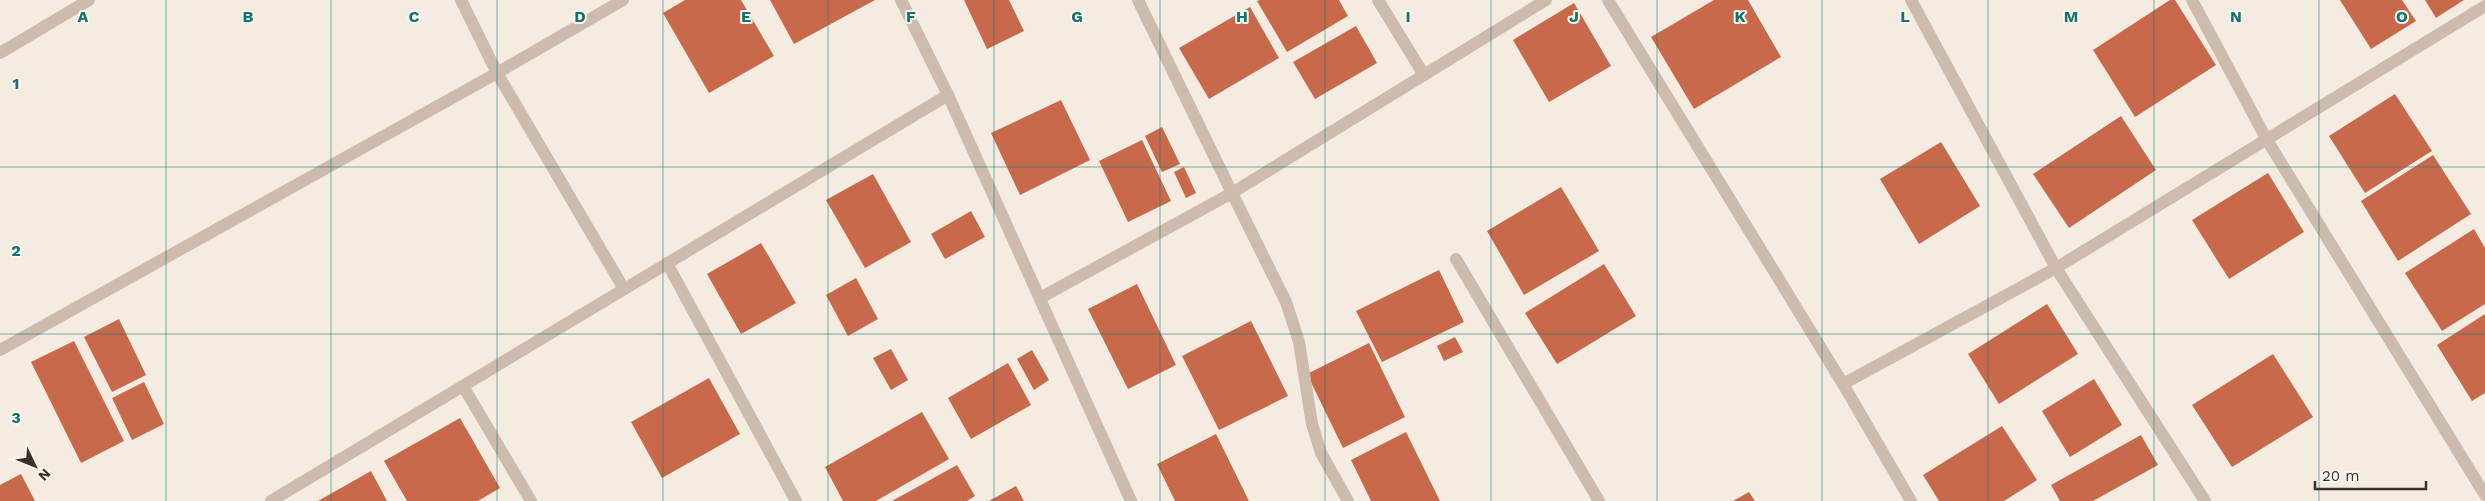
<svg xmlns="http://www.w3.org/2000/svg" width="2485" height="501" font-family="'Work Sans',sans-serif">
<style>
.building{fill:#c8694b}
.lines{fill:none;stroke-linecap:round;stroke-linejoin:round}
.minor{stroke:#cdbbac;stroke-width:12}
.grid{fill:none;stroke:#0f766e;stroke-width:1;stroke-opacity:0.55}
.grid-label{font-size:16px;text-anchor:middle;font-weight:bold;fill:#0f766e;stroke:#fbf5ee;stroke-width:4;stroke-linejoin:round;paint-order:stroke}
</style>
<rect width="100%" height="100%" fill="#f4ebe1"/>
<g class="building">
<polygon points="685,0 741,0 774,56 709,93 663,13"/>
<polygon points="770,0 875,0 794,44"/>
<polygon points="964,0 1009,0 1024,31 987,49"/>
<polygon points="1260,0 1339,0 1348,16 1287,52 1257,1"/>
<polygon points="1714,0 1748,0 1781,57 1694,109 1651,37"/>
<polygon points="2170,0 2175,0 2216,65 2135,117 2093,50"/>
<polygon points="2340,0 2402,0 2416,21 2371,49"/>
<polygon points="2425,0 2464,0 2436,18"/>
<polygon points="1574,3 1611,66 1549,102 1513,40"/>
<polygon points="1250,7 1279,58 1209,99 1179,48"/>
<polygon points="1356,26 1377,63 1315,99 1293,62"/>
<polygon points="2395,94 2432,151 2365,193 2329,136"/>
<polygon points="1061,100 1090,160 1020,195 991,133"/>
<polygon points="2121,116 2156,170 2069,228 2033,174"/>
<polygon points="1162,127 1180,164 1162,172 1145,136"/>
<polygon points="1142,140 1171,201 1128,222 1099,161"/>
<polygon points="1941,142 1980,206 1919,244 1880,179"/>
<polygon points="2433,155 2471,214 2398,261 2361,201"/>
<polygon points="1184,167 1196,193 1186,198 1174,172"/>
<polygon points="2268,173 2304,232 2229,279 2192,220"/>
<polygon points="873,174 911,242 865,268 826,200"/>
<polygon points="1561,187 1599,251 1524,295 1487,231"/>
<polygon points="971,211 985,237 945,259 931,234"/>
<polygon points="2474,229 2485,248 2485,304 2442,331 2405,273"/>
<polygon points="761,243 796,303 741,334 707,274"/>
<polygon points="1604,264 1636,316 1557,364 1525,313"/>
<polygon points="1439,270 1464,322 1382,362 1356,311"/>
<polygon points="856,278 878,319 848,336 826,295"/>
<polygon points="1137,284 1176,365 1128,389 1088,309"/>
<polygon points="2047,304 2078,354 1999,404 1968,354"/>
<polygon points="2485,314 2485,393 2472,401 2437,345"/>
<polygon points="119,319 146,375 112,392 84,337"/>
<polygon points="1251,321 1288,396 1219,430 1182,356"/>
<polygon points="1455,337 1463,352 1444,361 1437,346"/>
<polygon points="74,341 124,441 81,463 31,362"/>
<polygon points="1369,343 1405,417 1343,448 1307,374"/>
<polygon points="891,349 908,380 891,390 873,358"/>
<polygon points="1032,350 1049,380 1034,390 1017,359"/>
<polygon points="2273,354 2313,417 2232,467 2192,405"/>
<polygon points="1008,363 1031,405 971,439 948,398"/>
<polygon points="709,378 740,434 662,478 631,422"/>
<polygon points="2094,379 2122,425 2070,457 2042,411"/>
<polygon points="144,382 164,424 132,440 112,398"/>
<polygon points="922,412 949,459 876,501 843,501 825,467"/>
<polygon points="460,418 500,488 478,501 407,501 384,461"/>
<polygon points="2002,426 2037,480 2004,501 1939,501 1923,475"/>
<polygon points="1406,432 1440,501 1371,501 1351,460"/>
<polygon points="1216,434 1249,501 1175,501 1157,464"/>
<polygon points="2141,435 2158,465 2093,501 2060,501 2051,485"/>
<polygon points="957,465 975,496 967,501 892,501"/>
<polygon points="371,471 387,501 318,501"/>
<polygon points="21,474 35,501 0,501 0,485"/>
<polygon points="1016,486 1024,501 989,501"/>
<polygon points="1749,492 1755,501 1733,501"/>
</g>
<g class="lines">
<g class="minor">
<polyline points="461,0 497,73 624,289"/>
<polyline points="901,0 948,95"/>
<polyline points="1378,0 1424,75"/>
<polyline points="1608,0 1843,384 1911,501"/>
<polyline points="1911,0 2056,268 2205,501"/>
<polyline points="2192,0 2267,140 2485,495"/>
<polyline points="0,53 89,0"/>
<polyline points="1456,259 1599,501"/>
<polyline points="667,263 796,501"/>
<polyline points="1040,298 1232,193 1138,0"/>
<polyline points="0,350 497,73 623,0"/>
<polyline points="1843,384 2056,268 2485,6"/>
<polyline points="463,386 531,501"/>
<polyline points="271,501 948,95 1131,501"/>
<polyline points="1348,501 1321,453 1312,424 1299,342 1286,302 1232,193 1546,0"/>
</g>
</g>
<path class="grid" d="M 166,0 L 166,501M 331,0 L 331,501M 497,0 L 497,501M 663,0 L 663,501M 828,0 L 828,501M 994,0 L 994,501M 1160,0 L 1160,501M 1325,0 L 1325,501M 1491,0 L 1491,501M 1657,0 L 1657,501M 1822,0 L 1822,501M 1988,0 L 1988,501M 2154,0 L 2154,501M 2319,0 L 2319,501M 0,167 L 2485,167M 0,334 L 2485,334"/>
<g class="grid-label">
<text x="83" y="22">A</text>
<text x="248" y="22">B</text>
<text x="414" y="22">C</text>
<text x="580" y="22">D</text>
<text x="746" y="22">E</text>
<text x="911" y="22">F</text>
<text x="1077" y="22">G</text>
<text x="1242" y="22">H</text>
<text x="1408" y="22">I</text>
<text x="1574" y="22">J</text>
<text x="1740" y="22">K</text>
<text x="1905" y="22">L</text>
<text x="2071" y="22">M</text>
<text x="2236" y="22">N</text>
<text x="2402" y="22">O</text>
<text x="16" y="89">1</text>
<text x="16" y="256">2</text>
<text x="16" y="423">3</text>
</g>
<g transform="translate(35 466) rotate(133)" stroke="#fbf5ee" stroke-width="4" paint-order="stroke">
<path d="M0-4L9 19L0 12L-9 19Z" fill="#3b302b"/>
<text y="-8" font-size="14" font-weight="bold" text-anchor="middle" fill="#3b302b">N</text>
</g>
<path d="M2315 481v8h111v-8" fill="none" stroke="#3b302b" stroke-width="2.5"/>
<text x="2322" y="481" font-size="15" fill="#3b302b" stroke="#fbf5ee" stroke-width="4" paint-order="stroke">20 m</text>
</svg>
